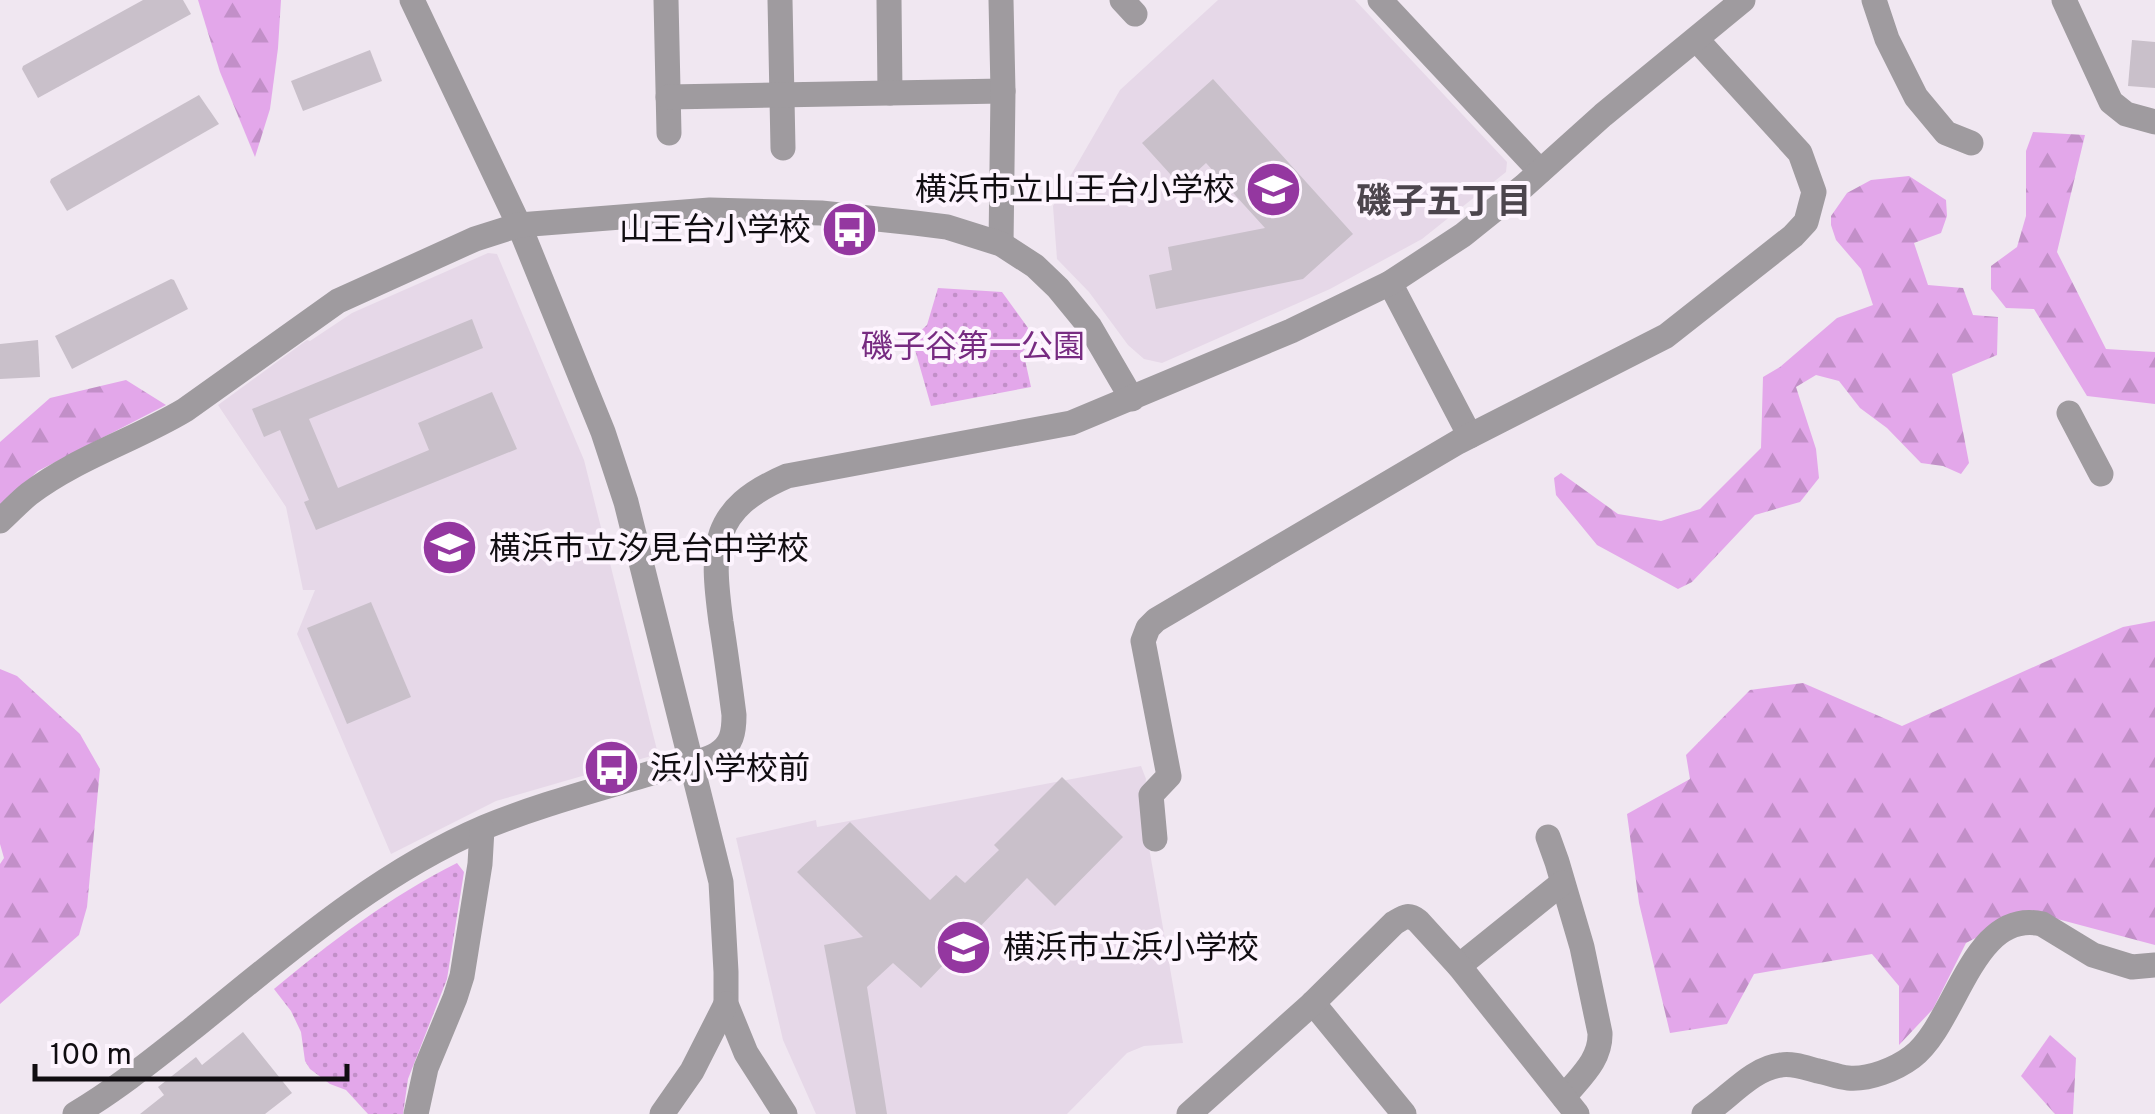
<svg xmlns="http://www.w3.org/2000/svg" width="2155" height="1114" font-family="Overpass,'Noto Sans JP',sans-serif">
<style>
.built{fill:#e6d8e8}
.grass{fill:url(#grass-dots)}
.forest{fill:url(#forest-firs)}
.building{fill:#c9c0ca}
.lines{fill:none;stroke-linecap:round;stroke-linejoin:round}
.minor{stroke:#9f9b9f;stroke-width:25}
.labels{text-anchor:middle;stroke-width:8;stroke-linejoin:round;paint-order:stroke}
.poi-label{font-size:32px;fill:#100d11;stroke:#fdf4fe;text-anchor:start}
.park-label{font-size:32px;fill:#772b81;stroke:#fdf4fe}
.neighbourhood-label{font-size:35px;font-weight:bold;fill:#4c454d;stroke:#fdf4fe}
</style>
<defs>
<pattern id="grass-dots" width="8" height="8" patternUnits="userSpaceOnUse" patternTransform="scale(2.5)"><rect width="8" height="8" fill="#e3a7ea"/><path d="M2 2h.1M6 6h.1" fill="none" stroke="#c28fc8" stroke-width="1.8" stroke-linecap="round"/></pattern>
<pattern id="forest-firs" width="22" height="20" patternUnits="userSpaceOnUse" patternTransform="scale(2.5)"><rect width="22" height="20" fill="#e3a7ea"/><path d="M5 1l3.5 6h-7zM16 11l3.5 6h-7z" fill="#c28fc8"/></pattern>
</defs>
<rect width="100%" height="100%" fill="#f0e7f1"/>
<g class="built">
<polygon points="1218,0 1355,0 1507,162 1506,172 1422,239 1330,289 1162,363 1144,359 1128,345 1089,292 1057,259 1053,206 1120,90"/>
<polygon points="488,253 497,254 584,460 658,754 496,801 391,854 297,634 315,590 303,590 286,507 218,405 307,340 310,341 352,313"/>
<polygon points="1141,766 1146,779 1143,804 1146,830 1183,1043 1144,1046 1127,1053 1067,1114 816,1114 783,1040 736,838 816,820 817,827"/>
</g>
<g class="grass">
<polygon points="938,288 1002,292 1036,339 1023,351 1031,387 931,406 912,339 927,325"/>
<path d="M 457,863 L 464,872 L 447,979 L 408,1079 L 403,1114 L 368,1114 L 346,1090 L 330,1084 L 310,1069 L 305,1061 L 301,1032 L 291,1011 L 274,989 C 331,942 389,897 457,863 Z"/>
</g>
<g class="forest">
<polygon points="198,0 281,0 278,48 270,109 255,157 220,72"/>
<polygon points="2033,132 2085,135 2057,252 2106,349 2155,352 2155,404 2087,396 2034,309 2006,308 1991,289 1991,266 2017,247 2026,216 2026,151"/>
<polygon points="1909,176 1946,200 1947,216 1941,233 1914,243 1928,285 1963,288 1973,315 1998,317 1997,355 1952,374 1969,463 1961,474 1943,466 1921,463 1887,428 1860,408 1839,381 1816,375 1796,387 1816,449 1819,478 1800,502 1755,515 1692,582 1678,589 1597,545 1556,495 1554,478 1561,473 1618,514 1661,521 1700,509 1761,448 1763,377 1780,367 1837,318 1873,305 1861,269 1836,240 1831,225 1831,216 1847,193 1871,180"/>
<polygon points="126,380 166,405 38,471 0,506 0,442 50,398"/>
<polygon points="2155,621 2155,945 2027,911 1966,943 1933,1009 1899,1045 1899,986 1872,954 1754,974 1727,1024 1670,1033 1639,903 1627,814 1690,779 1686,755 1750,690 1803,683 1902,726 2123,627"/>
<polygon points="0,669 17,676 80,734 100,769 87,907 79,935 0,1004 0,864 4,858 0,844"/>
<polygon points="2050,1035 2076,1058 2073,1114 2055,1114 2021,1076"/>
</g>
<g class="building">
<polygon points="143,0 183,0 191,14 38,98 22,69 23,66"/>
<polygon points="2132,40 2155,42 2155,88 2128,86"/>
<polygon points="370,50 382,81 303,111 291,81"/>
<polygon points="1213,79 1353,234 1303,279 1156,309 1149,275 1172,270 1168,247 1265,228 1206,163 1181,186 1142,143"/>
<polygon points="199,95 219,124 67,211 50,182 51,179"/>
<polygon points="171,279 174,280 188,309 72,369 55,336"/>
<polygon points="472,319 483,348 309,419 338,488 429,450 418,423 492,392 517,449 316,530 304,502 309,500 280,430 264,437 252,409"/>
<polygon points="38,340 40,377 0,379 0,344"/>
<polygon points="371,602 411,697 347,724 307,628"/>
<polygon points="1062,777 1123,837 1055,906 1027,878 921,988 893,963 867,987 887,1114 856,1114 824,945 863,937 797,872 850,822 930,900 956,875 965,883 999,850 994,845"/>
<polygon points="243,1032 292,1093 265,1114 140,1114 164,1095 158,1087 196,1057 202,1065"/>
</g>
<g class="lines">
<g class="minor">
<polyline points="412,0 519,225 603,432 626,502 721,882 726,972 726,1004 746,1053 785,1114"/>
<polyline points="666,0 669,133"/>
<polyline points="780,0 783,148"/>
<polyline points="889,0 890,93"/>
<polyline points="1122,0 1135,14"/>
<polyline points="1380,0 1540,171"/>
<polyline points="1874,0 1887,39 1916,97 1946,133 1971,143"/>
<polyline points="2064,0 2111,102 2126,114 2155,122"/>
<polyline points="668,97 1003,91"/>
<polyline points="1001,244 1003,91 1001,0"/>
<polyline points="1390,283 1470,436"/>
<polyline points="2069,413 2101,474"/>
<path d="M 0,521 C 10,512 19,502 29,494 C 76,458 135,440 185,410 L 338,301 L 475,239 L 519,225 L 710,210 L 821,213 L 915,223 L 947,227 L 1001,244 L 1035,266 L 1058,288 L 1090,327 L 1132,399"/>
<path d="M 1548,837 L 1557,862 L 1582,947 L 1600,1033 C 1601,1060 1580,1077 1564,1097"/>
<polyline points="1155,839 1151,795 1169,776 1143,641 1148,628 1156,620 1458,442 1666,336 1793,236 1806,222 1814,192 1800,153 1697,40"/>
<polyline points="1459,966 1562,883"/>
<polyline points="1313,1003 1404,1114"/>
<path d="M 75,1114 C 117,1089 154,1059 192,1029 C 284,955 375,874 485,827 C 541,804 600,789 658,771 C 676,765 701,764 717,754 C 732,745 734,732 734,715 C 730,684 726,653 721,622 C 711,547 710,509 787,476 L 1071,423 L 1291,331 L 1390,283 L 1463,235 L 1524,186 L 1603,115 L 1743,0"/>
<polyline points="416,1114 426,1068 455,998 462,976 480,864 482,829"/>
<polyline points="662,1114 692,1071 726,1004"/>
<path d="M 1189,1114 L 1313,1003 L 1394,923 C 1404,917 1408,913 1418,921 L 1459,966 L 1577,1114"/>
<path d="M 1704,1114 C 1728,1099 1752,1068 1781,1065 C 1793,1063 1806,1068 1818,1071 C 1828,1073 1838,1077 1848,1078 C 1869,1080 1896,1069 1912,1057 C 1957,1023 1972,908 2042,924 L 2093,955 L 2132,967 L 2155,965"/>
</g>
</g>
<defs>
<symbol id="school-disc" viewBox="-11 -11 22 22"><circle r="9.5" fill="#9437a0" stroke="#fdf4fe"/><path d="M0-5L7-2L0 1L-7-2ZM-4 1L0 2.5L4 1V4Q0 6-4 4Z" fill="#fff"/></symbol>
<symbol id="bus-disc" viewBox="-11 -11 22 22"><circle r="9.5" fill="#9437a0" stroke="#fdf4fe"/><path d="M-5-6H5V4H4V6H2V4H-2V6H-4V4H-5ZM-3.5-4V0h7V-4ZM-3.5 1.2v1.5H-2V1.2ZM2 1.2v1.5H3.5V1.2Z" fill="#fff"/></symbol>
</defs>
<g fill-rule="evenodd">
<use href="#school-disc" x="1242" y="158" width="63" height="63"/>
<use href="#bus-disc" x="818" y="198" width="63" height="63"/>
<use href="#school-disc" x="418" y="516" width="63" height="63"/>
<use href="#bus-disc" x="580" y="736" width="63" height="63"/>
<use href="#school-disc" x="932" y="916" width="63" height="63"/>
</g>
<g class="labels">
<g class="poi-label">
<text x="1235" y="200" text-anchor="end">横浜市立山王台小学校</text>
<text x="811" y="240" text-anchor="end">山王台小学校</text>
<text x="489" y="559">横浜市立汐見台中学校</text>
<text x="650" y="779">浜小学校前</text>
<text x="1003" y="958">横浜市立浜小学校</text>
</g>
<g class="park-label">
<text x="973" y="357">磯子谷第一公園</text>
</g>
<g class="neighbourhood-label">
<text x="1444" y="213">磯子五丁目</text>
</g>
</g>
<path d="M35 1064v15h312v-15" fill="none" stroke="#100d11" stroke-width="5"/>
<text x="50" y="1064" font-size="30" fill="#100d11" stroke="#fdf4fe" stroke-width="8" paint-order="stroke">100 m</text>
</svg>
